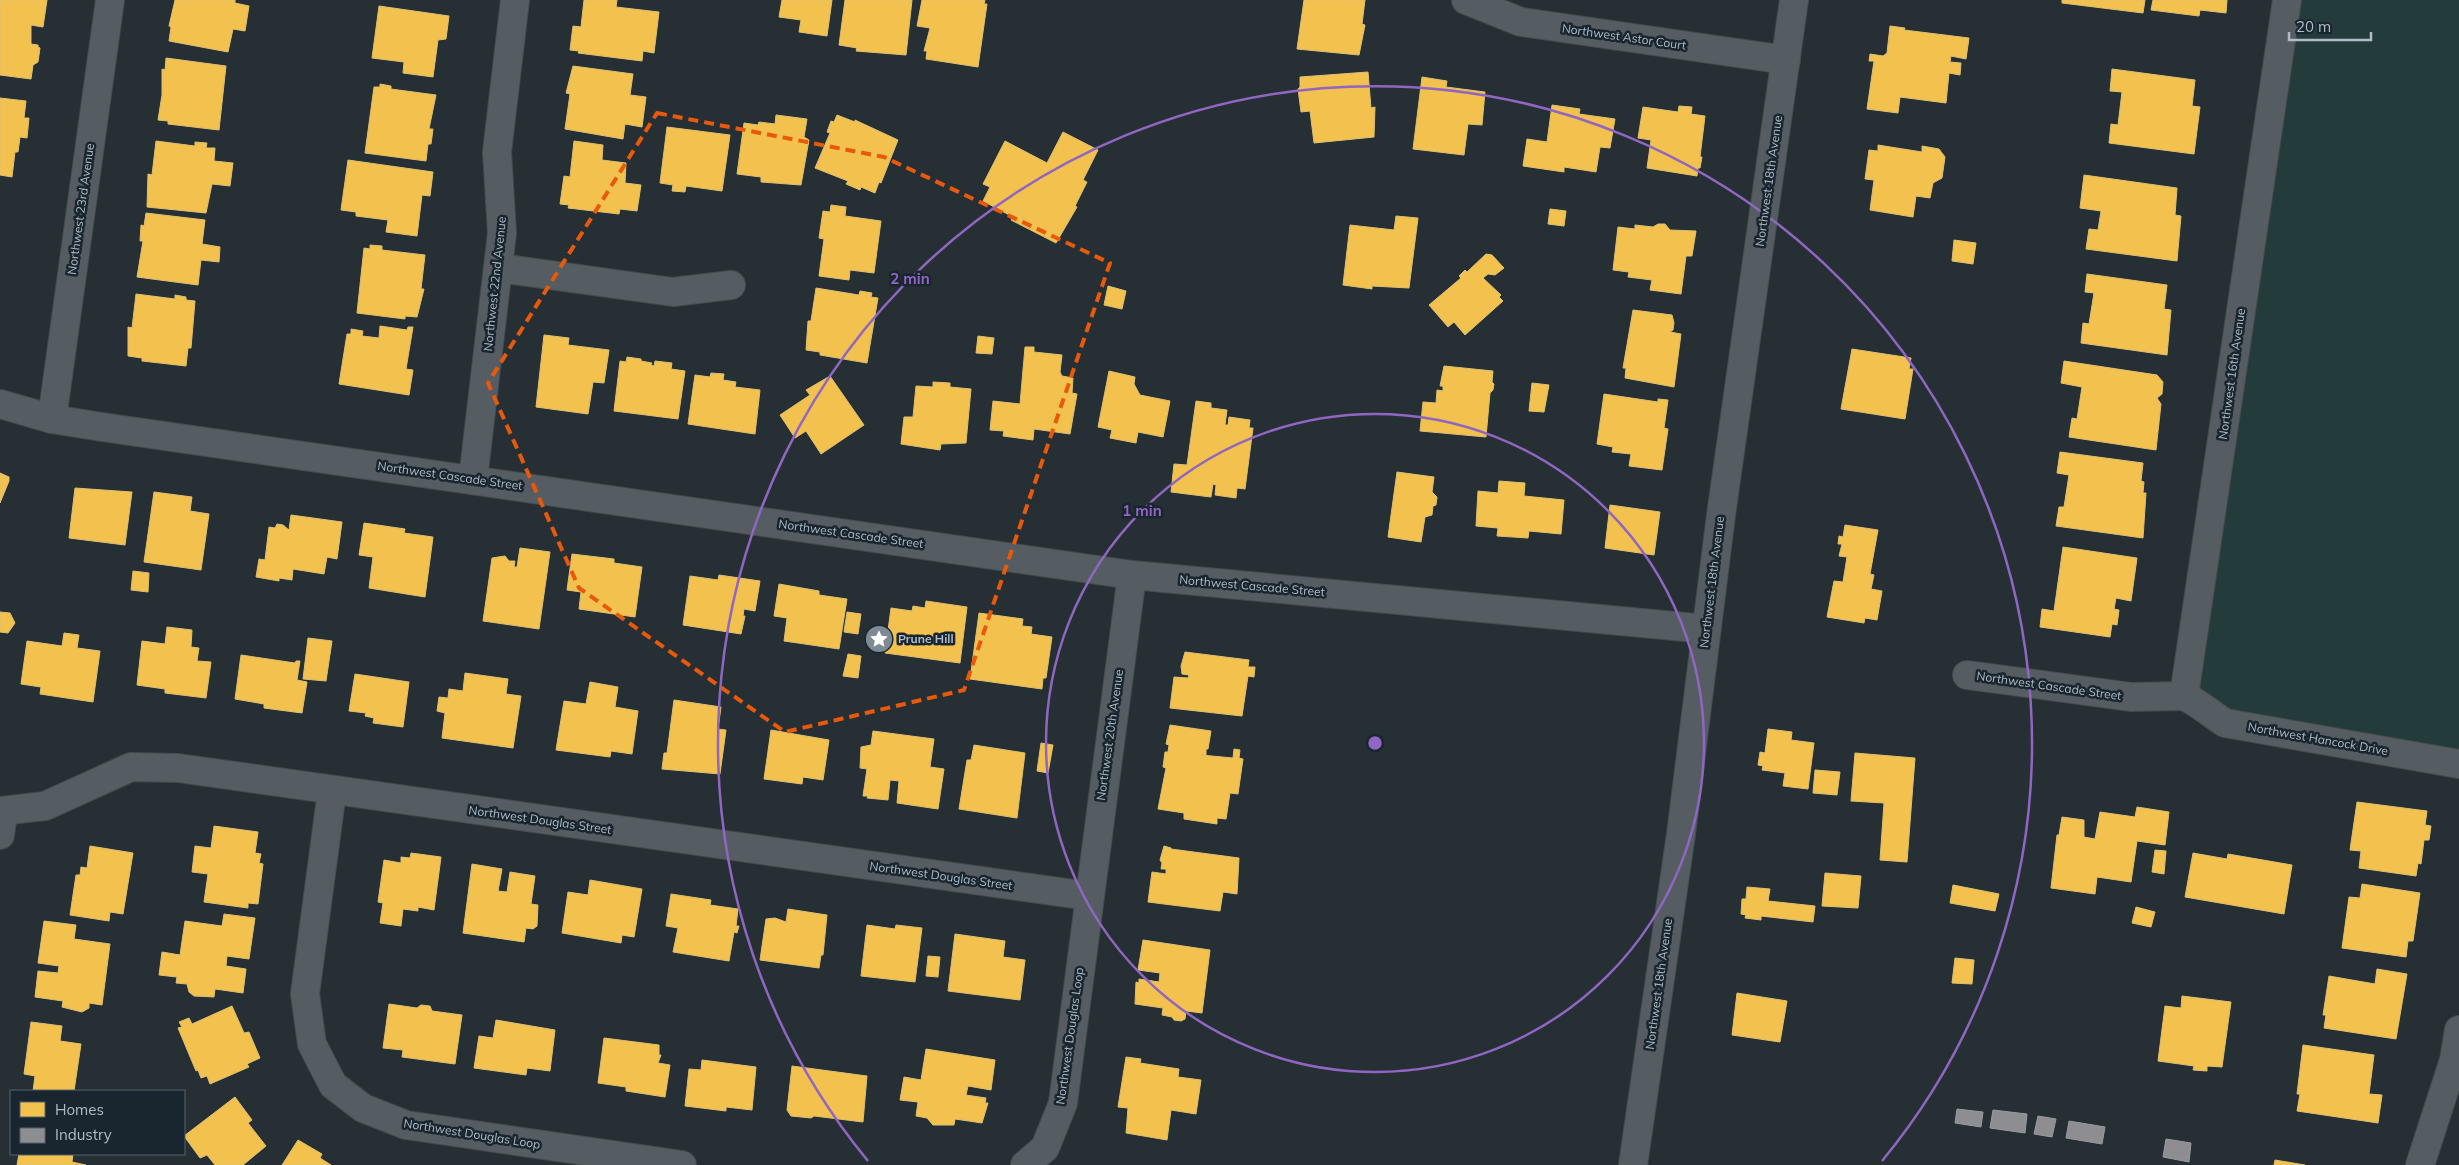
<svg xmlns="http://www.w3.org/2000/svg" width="2459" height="1165" font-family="Mulish,sans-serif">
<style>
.green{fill:#233b3a}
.homes{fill:#f2c14e;stroke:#dec072}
.industry{fill:#8d8d92;stroke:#979ba2}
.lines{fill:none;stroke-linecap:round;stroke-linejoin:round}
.minor-casing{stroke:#444b4f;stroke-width:30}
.tertiary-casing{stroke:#444b4f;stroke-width:30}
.minor{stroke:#565d62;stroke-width:28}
.tertiary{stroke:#565d62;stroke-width:28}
.marked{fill:none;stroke:#e8590c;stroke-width:4;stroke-dasharray:10 6;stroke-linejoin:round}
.ring{fill:none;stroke:#9066c2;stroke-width:2.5}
.labels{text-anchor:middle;stroke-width:5;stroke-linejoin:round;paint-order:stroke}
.street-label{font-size:12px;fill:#afbcc7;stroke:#1a262f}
.poi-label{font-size:12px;font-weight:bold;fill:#afbcc7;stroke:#1a262f;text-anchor:start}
.centre{fill:#9066c2;stroke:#1a262f;stroke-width:2.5}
.ring-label{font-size:15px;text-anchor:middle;font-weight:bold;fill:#9066c2;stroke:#1a262f;stroke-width:5;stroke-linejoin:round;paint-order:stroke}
</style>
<rect width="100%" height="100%" fill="#262f34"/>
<polygon class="green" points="2297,0 2459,0 2459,759 2189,716"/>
<g class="homes">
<polygon points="0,0 47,0 43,27 31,25 31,44 38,45 38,47 40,48 38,62 33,65 31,79 0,75"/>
<polygon points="175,0 235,0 235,3 249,6 245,31 233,29 228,52 169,41 171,27 169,26"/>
<polygon points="584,0 617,0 616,7 659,12 654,53 643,51 642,61 578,53 579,51 570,50 573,26 581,27"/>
<polygon points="782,0 832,0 827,36 799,32 801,20 779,17"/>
<polygon points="845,0 912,0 906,55 856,51 857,48 839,45"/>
<polygon points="922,0 985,0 984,4 987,4 978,67 926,59 927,51 924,51 930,28 917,26"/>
<polygon points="1304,0 1365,0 1362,24 1365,25 1359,55 1297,49"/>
<polygon points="2062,0 2145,0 2143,13 2062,3"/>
<polygon points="2153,0 2227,0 2226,13 2200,10 2199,16 2151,10"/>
<polygon points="379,6 449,16 446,39 438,40 433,77 403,73 404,62 372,58"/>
<polygon points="1890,26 1905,28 1904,30 1969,38 1966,59 1951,56 1950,62 1961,63 1960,75 1949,73 1946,103 1900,97 1898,113 1867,109 1874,61 1869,61 1870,54 1883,56 1887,53"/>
<polygon points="166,58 226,66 219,130 168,124 168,121 158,120 162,95 162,69 165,70"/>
<polygon points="573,66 633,74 630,95 646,97 642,127 625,124 623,139 565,129 570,94 566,93"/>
<polygon points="2112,69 2195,80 2192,106 2200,107 2194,154 2109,143 2111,124 2118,125 2122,92 2110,91"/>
<polygon points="1368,72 1371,108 1375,107 1374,137 1314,143 1310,111 1301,112 1298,89 1300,87 1300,77"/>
<polygon points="1422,77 1447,81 1446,87 1485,92 1482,125 1468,124 1464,155 1413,149"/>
<polygon points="380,84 391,86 391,89 436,95 429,129 433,129 431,144 428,144 426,161 365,153 374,87 380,87"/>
<polygon points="0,98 26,101 24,118 29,118 27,138 20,137 18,152 15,152 12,177 0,175"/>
<polygon points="1552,105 1580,109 1579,114 1615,119 1610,148 1600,147 1596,172 1564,167 1564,172 1523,166 1527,139 1547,142"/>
<polygon points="1679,106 1692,107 1691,114 1705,116 1700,157 1702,157 1700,168 1698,168 1697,176 1647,168 1651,140 1638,138 1643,107 1678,112"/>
<polygon points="776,115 807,119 804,137 809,140 801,185 761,182 761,177 737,174 744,123 758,125 759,122 775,124"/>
<polygon points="837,115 855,122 855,120 898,140 881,183 879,182 875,193 861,187 860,190 846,184 848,181 815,168 830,133 827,132 831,121 834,122"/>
<polygon points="667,127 730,135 722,191 686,186 685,192 672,191 673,185 660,183"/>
<polygon points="1063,132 1098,150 1083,180 1087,182 1075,206 1077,207 1056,243 1011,220 1013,217 983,201 990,187 983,184 1005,141 1047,163"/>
<polygon points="156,141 195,146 195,142 207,143 206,148 215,148 214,161 233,163 230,186 212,184 206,213 147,207 148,174 152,175"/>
<polygon points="574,141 603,145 602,160 626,163 625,183 641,185 637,211 620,209 619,214 568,208 569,205 560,204 564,176 570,177"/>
<polygon points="1878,145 1922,152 1922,146 1939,149 1945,157 1942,178 1933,183 1930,198 1916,196 1913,217 1870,210 1874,180 1865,179 1869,150 1878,151"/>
<polygon points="348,160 433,172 430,196 422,195 417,236 386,232 388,220 356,216 356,212 341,210"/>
<polygon points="2084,175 2177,188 2175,215 2181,216 2177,261 2086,249 2089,229 2098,230 2101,211 2080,208"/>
<polygon points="831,205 846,207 845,216 881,221 874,273 850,270 849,280 819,276 824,239 819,238 823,211 830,212"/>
<polygon points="1550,209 1566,211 1564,226 1548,224"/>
<polygon points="146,213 205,220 202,244 220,247 219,262 201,260 198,285 137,277 143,241 140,241 141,225 144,226"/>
<polygon points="1396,216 1418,218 1409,288 1372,286 1372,289 1343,285 1350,225 1394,230"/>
<polygon points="1658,224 1665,224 1670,230 1696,231 1692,256 1686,256 1681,294 1650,290 1652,280 1628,277 1629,272 1613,270 1618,227 1635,229 1635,225 1653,227"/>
<polygon points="1954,240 1976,243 1973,264 1952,261"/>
<polygon points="370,245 382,246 382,250 425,255 421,289 424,289 417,317 405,316 405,319 357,313 364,248 370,249"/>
<polygon points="1486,254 1492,255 1504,268 1495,275 1488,274 1483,278 1501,295 1499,297 1503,301 1465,335 1454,322 1448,327 1429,305 1461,278 1459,276 1465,270 1467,272"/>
<polygon points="2087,274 2167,285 2164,309 2171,310 2167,355 2081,343 2083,323 2089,324 2094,293 2085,292"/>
<polygon points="1108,286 1126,291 1122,309 1104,305"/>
<polygon points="816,288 859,295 860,291 872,293 871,297 878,298 867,363 820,355 820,352 806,350 808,321 811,321"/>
<polygon points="136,294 175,299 175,295 186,297 186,300 195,301 191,348 188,348 186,366 142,361 142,358 128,356 128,327 132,328"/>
<polygon points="1633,310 1672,315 1674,323 1673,330 1670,332 1681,334 1674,387 1625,378 1626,368 1623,368"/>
<polygon points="380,326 407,330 408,327 413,327 406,369 413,370 409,395 339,384 347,334 351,334 351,329 363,331 362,336 379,338"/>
<polygon points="544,335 569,338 568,345 609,350 604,383 593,382 588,414 536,407"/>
<polygon points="978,336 994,338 992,354 976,353"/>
<polygon points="1025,347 1034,347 1034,352 1062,355 1060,372 1062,376 1073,378 1072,393 1077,394 1070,434 1034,429 1033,440 1003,436 1004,431 990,430 993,401 1020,404"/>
<polygon points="1852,349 1911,358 1909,369 1913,369 1905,419 1841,409"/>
<polygon points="627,357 641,359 641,361 652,363 651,365 654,366 655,361 672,363 671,369 685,371 678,419 614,411 620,361 626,362"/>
<polygon points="2064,361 2157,375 2163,382 2162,394 2157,398 2161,404 2156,450 2069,437 2072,418 2077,419 2082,387 2061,383"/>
<polygon points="1444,366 1493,371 1492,382 1494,384 1493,390 1490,393 1486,437 1420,431 1423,402 1436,403 1437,390 1443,391 1443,386 1440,386"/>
<polygon points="1109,371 1135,377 1134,384 1140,395 1170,401 1163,437 1138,432 1136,443 1110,438 1112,430 1098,427"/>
<polygon points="711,373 724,374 723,380 736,382 735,387 760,390 755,434 688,424 695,375 710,377"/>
<polygon points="830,376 864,425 821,454 806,431 795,438 780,415 810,395 806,390"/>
<polygon points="933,382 950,383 950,387 971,389 966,443 941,444 940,450 901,444 904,417 913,417 916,386 933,387"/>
<polygon points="1532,383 1549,385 1544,412 1529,411"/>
<polygon points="1604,394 1658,402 1658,399 1668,400 1664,428 1668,429 1662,470 1629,466 1631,454 1612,452 1613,447 1597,444"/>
<polygon points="1196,401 1211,403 1211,408 1227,410 1225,425 1228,425 1229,417 1250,420 1249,428 1253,428 1245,489 1237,488 1236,498 1215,495 1216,485 1213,484 1211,497 1171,492 1174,464 1187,465"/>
<polygon points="2060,452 2143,463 2141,481 2144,482 2143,493 2146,493 2143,538 2056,526 2059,507 2064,507 2069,475 2057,473"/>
<polygon points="1397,472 1434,477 1432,492 1437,497 1436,505 1433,506 1432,515 1425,517 1421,542 1388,537"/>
<polygon points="0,473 9,477 9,481 0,503"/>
<polygon points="1499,481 1525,483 1524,496 1564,500 1561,534 1529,531 1528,538 1497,536 1498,528 1476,526 1478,491 1498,493"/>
<polygon points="75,488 132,492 125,545 69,538"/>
<polygon points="154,492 192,497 190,511 209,514 201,570 144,562"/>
<polygon points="1610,505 1660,512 1654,555 1605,548"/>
<polygon points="291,515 342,522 337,559 327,557 324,574 293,569 292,580 279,578 279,581 256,577 259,559 265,560 269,527 275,528 277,524 283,525 289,530"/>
<polygon points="364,523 405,529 404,533 433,537 425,597 369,588 373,557 359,555"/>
<polygon points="1845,525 1878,530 1870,574 1874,575 1871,589 1882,591 1877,620 1865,618 1864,623 1827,617 1834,581 1843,582 1847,557 1839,556 1842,544 1838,544 1839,536 1843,537"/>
<polygon points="2063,547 2137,558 2131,601 2116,598 2114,609 2119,610 2117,625 2112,624 2110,637 2040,627 2042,609 2054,611"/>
<polygon points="520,548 550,552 539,629 483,621 492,558 505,556 509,561 515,561 514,567 517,567"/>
<polygon points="572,554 614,559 614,563 642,567 635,617 579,609 581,592 567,590"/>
<polygon points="133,571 149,573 148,592 131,590"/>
<polygon points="719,575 760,581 755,611 744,609 743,616 745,616 741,634 683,625 690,576 718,580"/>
<polygon points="779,584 819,591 819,595 847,599 839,649 784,641 787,618 774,616"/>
<polygon points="926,601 967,607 960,663 885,653 891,608 912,611 913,606 925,608"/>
<polygon points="0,612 10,613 15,623 8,633 0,632"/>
<polygon points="847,612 861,614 858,634 844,632"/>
<polygon points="979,613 1023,619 1022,626 1032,627 1031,634 1052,637 1046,678 1043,678 1042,689 970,679"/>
<polygon points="167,627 192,630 191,647 199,648 197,661 211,662 206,698 165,693 165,689 137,685 142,641 165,644"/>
<polygon points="64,633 79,635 77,648 100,651 93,702 40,694 41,687 21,684 27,641 62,646"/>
<polygon points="308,638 332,641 326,681 303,679"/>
<polygon points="1185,652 1249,660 1248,667 1255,667 1254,677 1248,676 1242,716 1170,708 1174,677 1188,678 1189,675 1182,674 1181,666"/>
<polygon points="848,654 861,656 858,678 843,676"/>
<polygon points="241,655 295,663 296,661 300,661 297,680 307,682 302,713 264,708 264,704 235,699"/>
<polygon points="465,673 508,679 506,694 521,696 513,748 442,738 445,713 437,711 439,697 448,698 449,689 463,691"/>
<polygon points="355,674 409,682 403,727 373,723 374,718 365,716 366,713 349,711"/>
<polygon points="590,682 618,687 615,707 638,711 632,754 611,751 610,757 556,750 564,701 586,704"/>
<polygon points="674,700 721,707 718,729 726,730 720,774 662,769 664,753 667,753"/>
<polygon points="1170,725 1211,731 1208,749 1206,749 1206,755 1201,755 1233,758 1234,749 1240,750 1239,758 1243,759 1238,794 1230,793 1226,819 1217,818 1217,824 1184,819 1184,813 1158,809 1166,768 1163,767 1165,752 1168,752 1169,745 1166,744"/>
<polygon points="1768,729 1792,732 1791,740 1814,743 1808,789 1783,786 1785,773 1762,770 1763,766 1758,765 1760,752 1765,753"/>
<polygon points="771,730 829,740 823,780 803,777 802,784 764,779"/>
<polygon points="873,731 934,739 930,767 944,769 938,809 897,803 899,781 890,780 888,800 867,798 868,796 863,796 867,769 860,768 861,747 871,745"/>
<polygon points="1041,743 1053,745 1048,773 1037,771"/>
<polygon points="974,745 1025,753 1017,818 959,809 967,760 971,760"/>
<polygon points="1855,753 1915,758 1907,862 1880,860 1884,803 1851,801"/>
<polygon points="1815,770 1840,772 1837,795 1813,793"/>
<polygon points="2357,802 2427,811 2425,825 2431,826 2429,840 2424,840 2421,864 2418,863 2416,876 2359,868 2361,851 2350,850"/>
<polygon points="2137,807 2169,812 2165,845 2137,841 2131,882 2097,877 2095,894 2051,888 2057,835 2059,835 2062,817 2084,820 2084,837 2095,839 2100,812 2135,817"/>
<polygon points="214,826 258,832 255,853 261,854 259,863 263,864 258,904 248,903 248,908 204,902 208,874 192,872 195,846 211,848"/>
<polygon points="90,846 133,853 123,914 110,912 109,921 70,915 76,875 80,875 81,867 87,868"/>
<polygon points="1164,846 1171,848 1171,849 1239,858 1237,894 1223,892 1220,911 1148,902 1152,872 1166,874 1166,869 1161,869 1162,863 1160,860"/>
<polygon points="2155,850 2166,851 2164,874 2152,872"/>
<polygon points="411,853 441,857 434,910 418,907 418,911 403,909 401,926 380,923 383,903 378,902 384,860 401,863 401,857 410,858"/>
<polygon points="2193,853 2227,859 2228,854 2292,865 2284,914 2185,897"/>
<polygon points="472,864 502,869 498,891 507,892 510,872 535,876 531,904 538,905 537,926 533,929 526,928 524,942 463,933"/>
<polygon points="1825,873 1861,876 1858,908 1822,906"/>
<polygon points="590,880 642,889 634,937 622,935 621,943 562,933 568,892 588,895"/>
<polygon points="2362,884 2420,893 2413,941 2408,941 2406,957 2342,948 2349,897 2360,898"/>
<polygon points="1953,885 1999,894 1995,911 1950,903"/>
<polygon points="1747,887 1770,889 1768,901 1815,906 1813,922 1761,916 1761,920 1745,918 1746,915 1741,914 1742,899 1746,899"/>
<polygon points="671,894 711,900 710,905 738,909 736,926 739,926 737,933 734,932 729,961 673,952 678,928 666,926"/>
<polygon points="2136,907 2155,912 2151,927 2132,923"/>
<polygon points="788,909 827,915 823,955 821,955 819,968 760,960 766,919 775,918 786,922"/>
<polygon points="224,914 255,918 249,959 227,956 226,966 246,969 243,993 215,989 214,997 194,996 189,992 187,984 176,983 177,977 159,975 162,952 180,955 185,921 222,926"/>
<polygon points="44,921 76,925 74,939 110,944 102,1005 89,1003 89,1008 82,1012 62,1007 63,1001 35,997 38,971 58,973 59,966 38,963"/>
<polygon points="867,925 895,929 896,925 922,928 915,982 861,976"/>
<polygon points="955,934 1005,941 1003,957 1025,960 1020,1000 948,991"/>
<polygon points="1143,940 1210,950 1202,1013 1186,1011 1185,1019 1181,1021 1174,1020 1172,1017 1162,1015 1163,1008 1135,1004 1136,982 1139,983 1139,979 1159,982 1160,973 1138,970"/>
<polygon points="928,956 940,957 938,977 926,976"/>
<polygon points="1955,958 1974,960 1972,984 1952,983"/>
<polygon points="2377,969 2407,974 2396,1039 2324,1028 2326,1015 2323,1015 2329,976 2375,984"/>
<polygon points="1737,993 1787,1001 1780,1042 1732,1035"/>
<polygon points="2182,996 2231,1002 2222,1067 2207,1066 2207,1071 2193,1070 2194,1066 2158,1061 2165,1006 2181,1008"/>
<polygon points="389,1004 417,1008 421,1005 430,1006 432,1011 462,1015 455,1064 402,1057 403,1050 383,1048"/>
<polygon points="232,1006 244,1033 249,1032 260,1058 247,1064 249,1067 210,1084 207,1076 201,1078 198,1070 196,1071 178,1028 182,1027 179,1022 189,1018 192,1024"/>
<polygon points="496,1020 555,1030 550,1071 527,1068 526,1075 474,1068 479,1036 493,1038"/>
<polygon points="31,1022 62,1026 60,1041 81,1044 74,1091 33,1091 35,1076 24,1074"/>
<polygon points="604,1038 659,1045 659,1055 661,1055 658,1063 670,1065 665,1097 626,1091 626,1087 598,1083"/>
<polygon points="2303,1045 2374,1055 2369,1094 2382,1095 2378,1123 2297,1111 2300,1094 2297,1094"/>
<polygon points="926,1049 995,1060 991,1090 968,1086 966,1095 986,1098 985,1103 988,1103 982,1123 955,1119 954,1125 933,1125 927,1118 916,1116 918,1102 900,1100 904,1077 921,1080"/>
<polygon points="1126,1057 1141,1059 1140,1063 1179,1069 1178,1077 1201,1080 1196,1114 1171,1110 1167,1140 1126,1133 1128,1108 1118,1107"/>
<polygon points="702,1060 756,1067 752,1110 726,1107 726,1111 685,1106 689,1069 701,1070"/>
<polygon points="792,1066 867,1076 863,1122 814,1116 811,1118 791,1116 787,1110"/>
<polygon points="235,1097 252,1120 248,1123 266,1146 243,1165 215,1165 207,1155 200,1158 184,1136"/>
<polygon points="298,1140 322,1154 320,1158 331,1165 282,1165"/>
<polygon points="19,1154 73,1154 72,1162 86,1165 17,1165"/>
<polygon points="2275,1160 2305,1165 2274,1165"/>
</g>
<g class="industry">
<polygon points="1957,1109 1983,1112 1981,1127 1955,1123"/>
<polygon points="1993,1110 2027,1114 2025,1133 1990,1128"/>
<polygon points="2038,1116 2056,1119 2052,1137 2034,1134"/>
<polygon points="2069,1121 2105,1127 2102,1144 2066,1138"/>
<polygon points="2166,1139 2191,1143 2189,1162 2163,1157"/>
</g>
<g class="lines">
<defs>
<g id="minor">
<polyline points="1466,0 1521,22 1786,60"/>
<polyline points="499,268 673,292 731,285"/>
<polyline points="473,479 502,233 497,152 515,0"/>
<polyline points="1967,675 2131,697 2184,696 2287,0"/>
<path d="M 2184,696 C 2199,703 2211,714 2225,723 L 2459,764"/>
<polyline points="332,791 305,994 312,1044 333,1085 363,1108 406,1125 682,1165"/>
<polyline points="0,811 45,806 131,767 178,768 1088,896"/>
<polyline points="0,835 3,812"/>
<polyline points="1025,1165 1045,1148 1063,1103 1132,575"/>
<polyline points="2420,1165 2454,1060 2459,1030"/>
</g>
<g id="tertiary">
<polyline points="0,404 52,419 102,427 1132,575 1706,629"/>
<polyline points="52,419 110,0"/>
<polyline points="1633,1165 1681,834 1721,515 1794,0"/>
</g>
</defs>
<use href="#minor" class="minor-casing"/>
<use href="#tertiary" class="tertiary-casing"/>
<use href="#minor" class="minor"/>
<use href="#tertiary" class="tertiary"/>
</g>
<path class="marked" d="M 657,113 L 884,157 L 1110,263 L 964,690 L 785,732 L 579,588 L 488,383 Z"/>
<g class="ring">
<circle cx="1375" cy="743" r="329"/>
<path d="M868 1161A657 657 0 1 1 1882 1161"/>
</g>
<defs>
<symbol id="sight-disc" viewBox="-11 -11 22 22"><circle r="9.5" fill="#7f8b94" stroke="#1a262f"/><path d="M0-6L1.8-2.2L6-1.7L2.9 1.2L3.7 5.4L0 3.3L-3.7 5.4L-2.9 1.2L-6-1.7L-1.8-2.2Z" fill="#fff"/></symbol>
</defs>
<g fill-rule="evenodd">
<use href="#sight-disc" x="863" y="623" width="32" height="32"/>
</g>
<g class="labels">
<g class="street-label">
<text transform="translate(1624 37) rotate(8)" y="4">Northwest Astor Court</text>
<text transform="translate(1769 181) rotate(-82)" y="4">Northwest 18th Avenue</text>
<text transform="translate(81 209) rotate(-82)" y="4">Northwest 23rd Avenue</text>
<text transform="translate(495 284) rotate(-84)" y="4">Northwest 22nd Avenue</text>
<text transform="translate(2232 374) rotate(-82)" y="4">Northwest 16th Avenue</text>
<text transform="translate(450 476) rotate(8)" y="4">Northwest Cascade Street</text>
<text transform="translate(851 534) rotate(8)" y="4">Northwest Cascade Street</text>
<text transform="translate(1712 582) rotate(-83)" y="4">Northwest 18th Avenue</text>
<text transform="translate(1252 586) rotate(5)" y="4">Northwest Cascade Street</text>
<text transform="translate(2049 686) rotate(8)" y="4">Northwest Cascade Street</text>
<text transform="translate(1110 735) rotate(-82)" y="4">Northwest 20th Avenue</text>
<text transform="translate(2318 739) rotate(10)" y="4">Northwest Hancock Drive</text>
<text transform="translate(540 820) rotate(8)" y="4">Northwest Douglas Street</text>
<text transform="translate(941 876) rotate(8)" y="4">Northwest Douglas Street</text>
<text transform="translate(1659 984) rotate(-82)" y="4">Northwest 18th Avenue</text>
<text transform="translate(1070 1036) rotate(-82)" y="4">Northwest Douglas Loop</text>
<text transform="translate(472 1134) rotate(9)" y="4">Northwest Douglas Loop</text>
</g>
<g class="poi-label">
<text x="898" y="643">Prune Hill</text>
</g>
</g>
<circle cx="1375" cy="743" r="8" class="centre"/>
<g class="ring-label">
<text x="910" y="284">2 min</text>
<text x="1142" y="516">1 min</text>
</g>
<rect x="10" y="1090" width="175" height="65" fill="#1a262f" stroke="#56626c"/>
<rect x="20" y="1102" width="25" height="15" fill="#f2c14e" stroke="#56626c"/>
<text x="55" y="1115" font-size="15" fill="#afbcc7">Homes</text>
<rect x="20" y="1128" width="25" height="15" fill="#8d8d92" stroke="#56626c"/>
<text x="55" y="1140" font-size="15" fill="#afbcc7">Industry</text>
<path d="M2289 32v8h82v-8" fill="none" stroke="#afbcc7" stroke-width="2.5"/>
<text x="2296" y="32" font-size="15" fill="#afbcc7" stroke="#1a262f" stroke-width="4" paint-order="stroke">20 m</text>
</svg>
